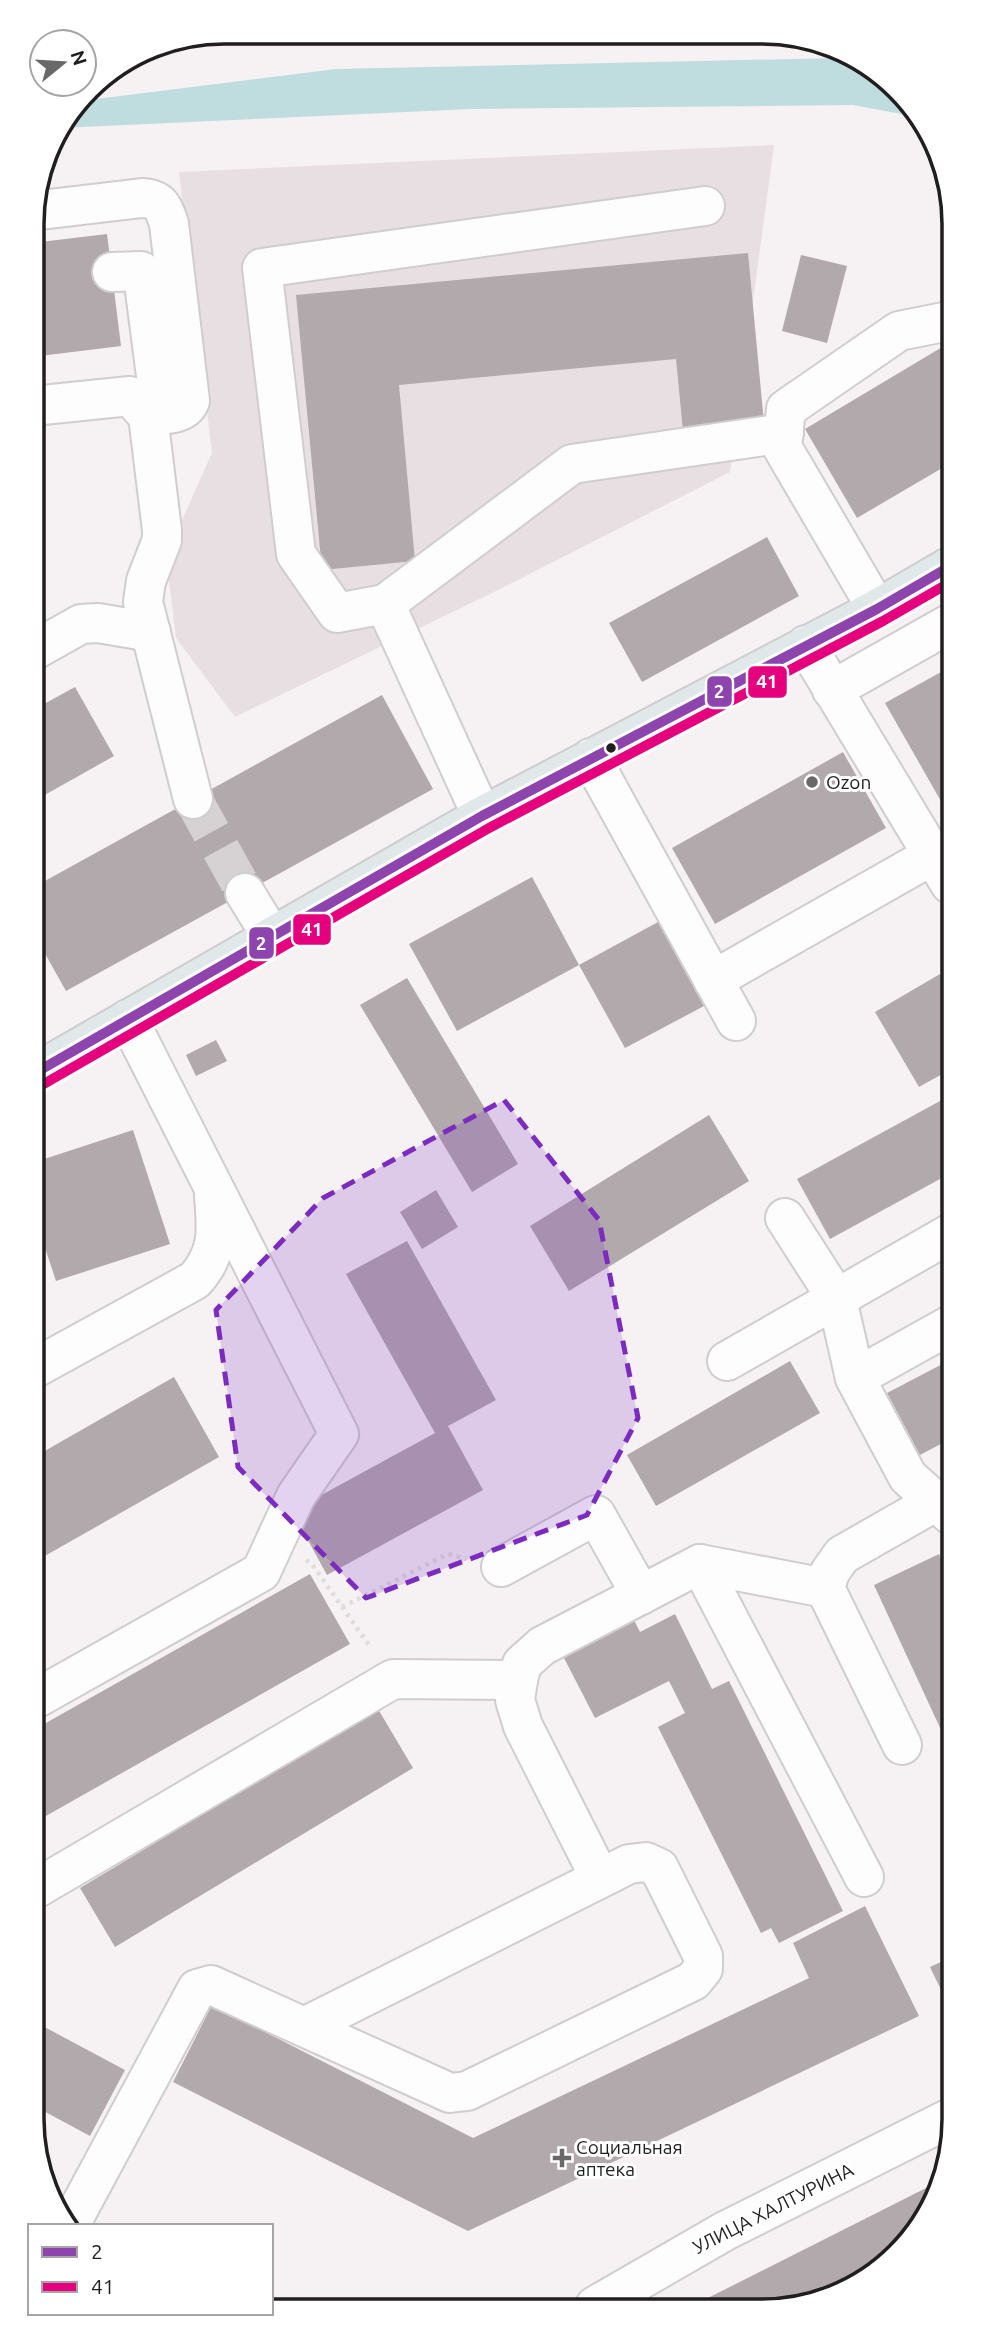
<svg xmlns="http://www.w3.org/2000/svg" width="986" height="2343" font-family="Ubuntu,sans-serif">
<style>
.built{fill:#e8dfe3}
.water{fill:#bfdddf}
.building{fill:#b2a9ad}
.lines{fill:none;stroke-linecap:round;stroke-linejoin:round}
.minor-tunnel{stroke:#d6d1d3;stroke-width:38;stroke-dasharray:38 19;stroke-linecap:butt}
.minor-casing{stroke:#d0cdcf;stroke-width:42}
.major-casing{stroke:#cfcdce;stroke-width:42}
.path{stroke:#deddde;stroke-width:4.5;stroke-dasharray:3.5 5;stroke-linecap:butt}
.minor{stroke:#fefdfd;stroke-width:38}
.major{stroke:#e1e8e9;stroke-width:38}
.bus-1-casing{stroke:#fff;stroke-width:16}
.bus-2-casing{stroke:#fff;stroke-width:16}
.bus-1{stroke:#8e44ad;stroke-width:10}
.bus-2{stroke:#e5007d;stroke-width:10}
.marked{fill:#7b2cbf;fill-opacity:0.2;stroke:#7b2cbf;stroke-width:5;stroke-dasharray:14 9;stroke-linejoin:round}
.bus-dot{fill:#201e1f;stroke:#fff;stroke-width:2.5}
.poi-dot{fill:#6b6869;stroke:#fff;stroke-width:2.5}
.labels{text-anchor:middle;stroke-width:6;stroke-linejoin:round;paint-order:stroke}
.poi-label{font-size:19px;fill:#201e1f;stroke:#fff;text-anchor:start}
.street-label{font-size:19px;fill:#201e1f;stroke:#fff}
.rim{fill:none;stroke:#201e1f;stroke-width:3.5}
.line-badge{stroke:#fff;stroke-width:2.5}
.badge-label{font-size:19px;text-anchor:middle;font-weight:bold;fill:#fff}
</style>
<rect width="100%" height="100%" fill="#f6f1f3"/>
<polygon class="built" points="774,145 730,472 494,592 235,717 176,638 166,556 212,453 179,172"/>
<polygon class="water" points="836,58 855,62 889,79 912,116 853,105 471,109 60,128 80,101 336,69"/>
<g class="building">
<polygon points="107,234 121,346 32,357 32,243"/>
<polygon points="748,253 764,423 683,431 676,359 399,385 415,561 322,570 296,295"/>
<polygon points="801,255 847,266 827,343 782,331"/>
<polygon points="949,343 949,464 857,518 805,429"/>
<polygon points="767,537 799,596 642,682 609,623"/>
<polygon points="950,667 950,817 885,703"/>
<polygon points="75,687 114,756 34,801 33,710"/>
<polygon points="382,695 433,789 66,991 34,934 34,887"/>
<polygon points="843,752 886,828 715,924 672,848"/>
<polygon points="532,877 579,965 457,1031 409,944"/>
<polygon points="658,922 704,1006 625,1048 579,965"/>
<polygon points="940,974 951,992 951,1069 919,1087 875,1012"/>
<polygon points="407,978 518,1164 472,1192 360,1005"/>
<polygon points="216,1040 227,1061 196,1076 186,1055"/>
<polygon points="951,1095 951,1173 830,1239 797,1179"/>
<polygon points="709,1115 749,1181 569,1291 530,1226"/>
<polygon points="133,1130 170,1244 56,1281 35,1218 35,1162"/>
<polygon points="436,1190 458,1227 422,1249 400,1212"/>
<polygon points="407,1241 496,1400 448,1426 483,1490 327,1575 292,1511 435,1433 346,1274"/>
<polygon points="952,1359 952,1438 920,1455 887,1393"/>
<polygon points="790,1361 820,1413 656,1506 627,1455"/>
<polygon points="174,1377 219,1457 36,1561 36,1456"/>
<polygon points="939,1554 952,1582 953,1727 942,1732 874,1585"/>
<polygon points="310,1574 350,1644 37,1821 37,1728"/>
<polygon points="675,1614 712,1689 729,1681 843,1911 779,1943 771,1928 761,1933 658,1727 685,1713 669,1681 595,1718 563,1656 634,1620 640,1632"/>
<polygon points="378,1709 413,1768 115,1947 80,1888"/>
<polygon points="865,1906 919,2016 468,2231 173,2082 212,2005 473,2138 809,1978 793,1943"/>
<polygon points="954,1956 954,2017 930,1967"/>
<polygon points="37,2023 125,2070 90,2136 38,2108"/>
<polygon points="934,2184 915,2237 869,2279 812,2305 692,2306"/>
</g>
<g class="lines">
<polyline class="minor-tunnel" points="193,799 245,893"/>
<defs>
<g id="minor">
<path d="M 32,211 L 142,198 C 161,199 164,208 169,224 L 190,401 C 184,416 163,414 148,416"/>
<polyline points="112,272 141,271 143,276 161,414"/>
<polyline points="33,406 130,396 148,416 162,530 162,540 146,581 143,602 193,799"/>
<polyline points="385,604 572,464 784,433"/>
<polyline points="877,609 782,447 786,409 899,331 949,321"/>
<polyline points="806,645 950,884"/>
<polyline points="33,651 81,624 98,623 151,632"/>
<polyline points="832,690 949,624"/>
<polyline points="591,758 736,1021"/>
<polyline points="482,816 385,604 337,613 296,554 262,268 705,206"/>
<polyline points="245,893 272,937"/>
<polyline points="713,980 933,855"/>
<polyline points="785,1218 837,1299 855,1378 952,1324"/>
<polyline points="727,1361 951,1233"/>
<path d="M 35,1368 L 195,1280 C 219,1253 217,1231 214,1196"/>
<polyline points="855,1378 908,1477 952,1516"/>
<polyline points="700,1564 864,1877"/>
<polyline points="501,1567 596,1515 641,1595"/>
<polyline points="825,1588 902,1745"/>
<polyline points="37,1698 261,1572 296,1496 339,1434 128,1019"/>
<polyline points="600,1878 523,1726 515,1700 518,1680 522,1664 542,1646 700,1564 825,1588 830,1572 842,1555 935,1502"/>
<polyline points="37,1888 393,1679 518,1680"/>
<polyline points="71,2223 197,1989 211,1985 450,2093 467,2091 693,1981 703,1969 703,1956 659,1868 646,1862 629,1864 304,2027"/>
<polyline points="595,2306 725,2231 954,2116"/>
</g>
<polyline id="major" points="35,1073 482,816 877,609 949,567"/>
</defs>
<use href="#minor" class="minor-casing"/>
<use href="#major" class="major-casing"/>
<g class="path">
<polyline points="306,1560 312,1564 371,1648"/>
<polyline points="342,1607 448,1554 466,1559"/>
</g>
<use href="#minor" class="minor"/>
<use href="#major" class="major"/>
<defs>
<polyline id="bus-1" points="35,1073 482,816 877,609 949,567"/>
<polyline id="bus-2" points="42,1085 489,828 883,621 949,583"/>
</defs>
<use href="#bus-1" class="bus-1-casing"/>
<use href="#bus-2" class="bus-2-casing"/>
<use href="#bus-1" class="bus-1"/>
<use href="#bus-2" class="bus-2"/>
</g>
<path class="marked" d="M 504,1100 L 599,1220 L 638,1418 L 587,1515 L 366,1598 L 238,1467 L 216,1310 L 323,1198 Z"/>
<circle class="bus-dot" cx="611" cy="748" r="6"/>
<g class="poi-dot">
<circle cx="812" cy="782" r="7"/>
<path d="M558.5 2147.5h7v7h7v7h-7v7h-7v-7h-7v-7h7z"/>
</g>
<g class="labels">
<g class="poi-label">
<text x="826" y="789">Ozon</text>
<text x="576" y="2154">Социальная<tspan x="576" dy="22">аптека</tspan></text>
</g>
<g class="street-label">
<text transform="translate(773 2208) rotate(-27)" y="7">УЛИЦА ХАЛТУРИНА</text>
</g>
</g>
<path d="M0 0H986V2343H0ZM224 44H762A180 180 0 0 1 942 224V2119A180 180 0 0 1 762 2299H224A180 180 0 0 1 44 2119V224A180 180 0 0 1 224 44Z" fill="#fff" fill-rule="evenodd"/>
<path class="rim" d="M224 44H762A180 180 0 0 1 942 224V2119A180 180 0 0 1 762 2299H224A180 180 0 0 1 44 2119V224A180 180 0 0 1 224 44Z"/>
<g class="line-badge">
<rect x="747" y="665" width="41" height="34" rx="7" fill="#e5007d"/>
<rect x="706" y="675" width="27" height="33" rx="7" fill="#8e44ad"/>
<rect x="292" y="913" width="40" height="33" rx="7" fill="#e5007d"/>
<rect x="248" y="926" width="27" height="34" rx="7" fill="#8e44ad"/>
</g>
<g class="badge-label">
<text x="767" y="688">41</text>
<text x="719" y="698">2</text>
<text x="312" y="936">41</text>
<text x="261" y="950">2</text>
</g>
<rect x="28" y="2224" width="245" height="91" fill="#ffffff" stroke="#a6a5a5" stroke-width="2"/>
<rect x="42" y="2247" width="35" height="10" fill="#8e44ad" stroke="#a6a5a5" stroke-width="2"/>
<text x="91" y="2259" font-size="21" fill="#201e1f">2</text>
<rect x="42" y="2282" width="35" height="10" fill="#e5007d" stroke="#a6a5a5" stroke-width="2"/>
<text x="91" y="2294" font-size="21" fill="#201e1f">41</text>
<g transform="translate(63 63) rotate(72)"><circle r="33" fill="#ffffff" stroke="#a6a5a5" stroke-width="2"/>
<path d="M0-5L12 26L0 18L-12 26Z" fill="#6b6869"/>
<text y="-10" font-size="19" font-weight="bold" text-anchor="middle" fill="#201e1f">N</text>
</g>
</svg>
